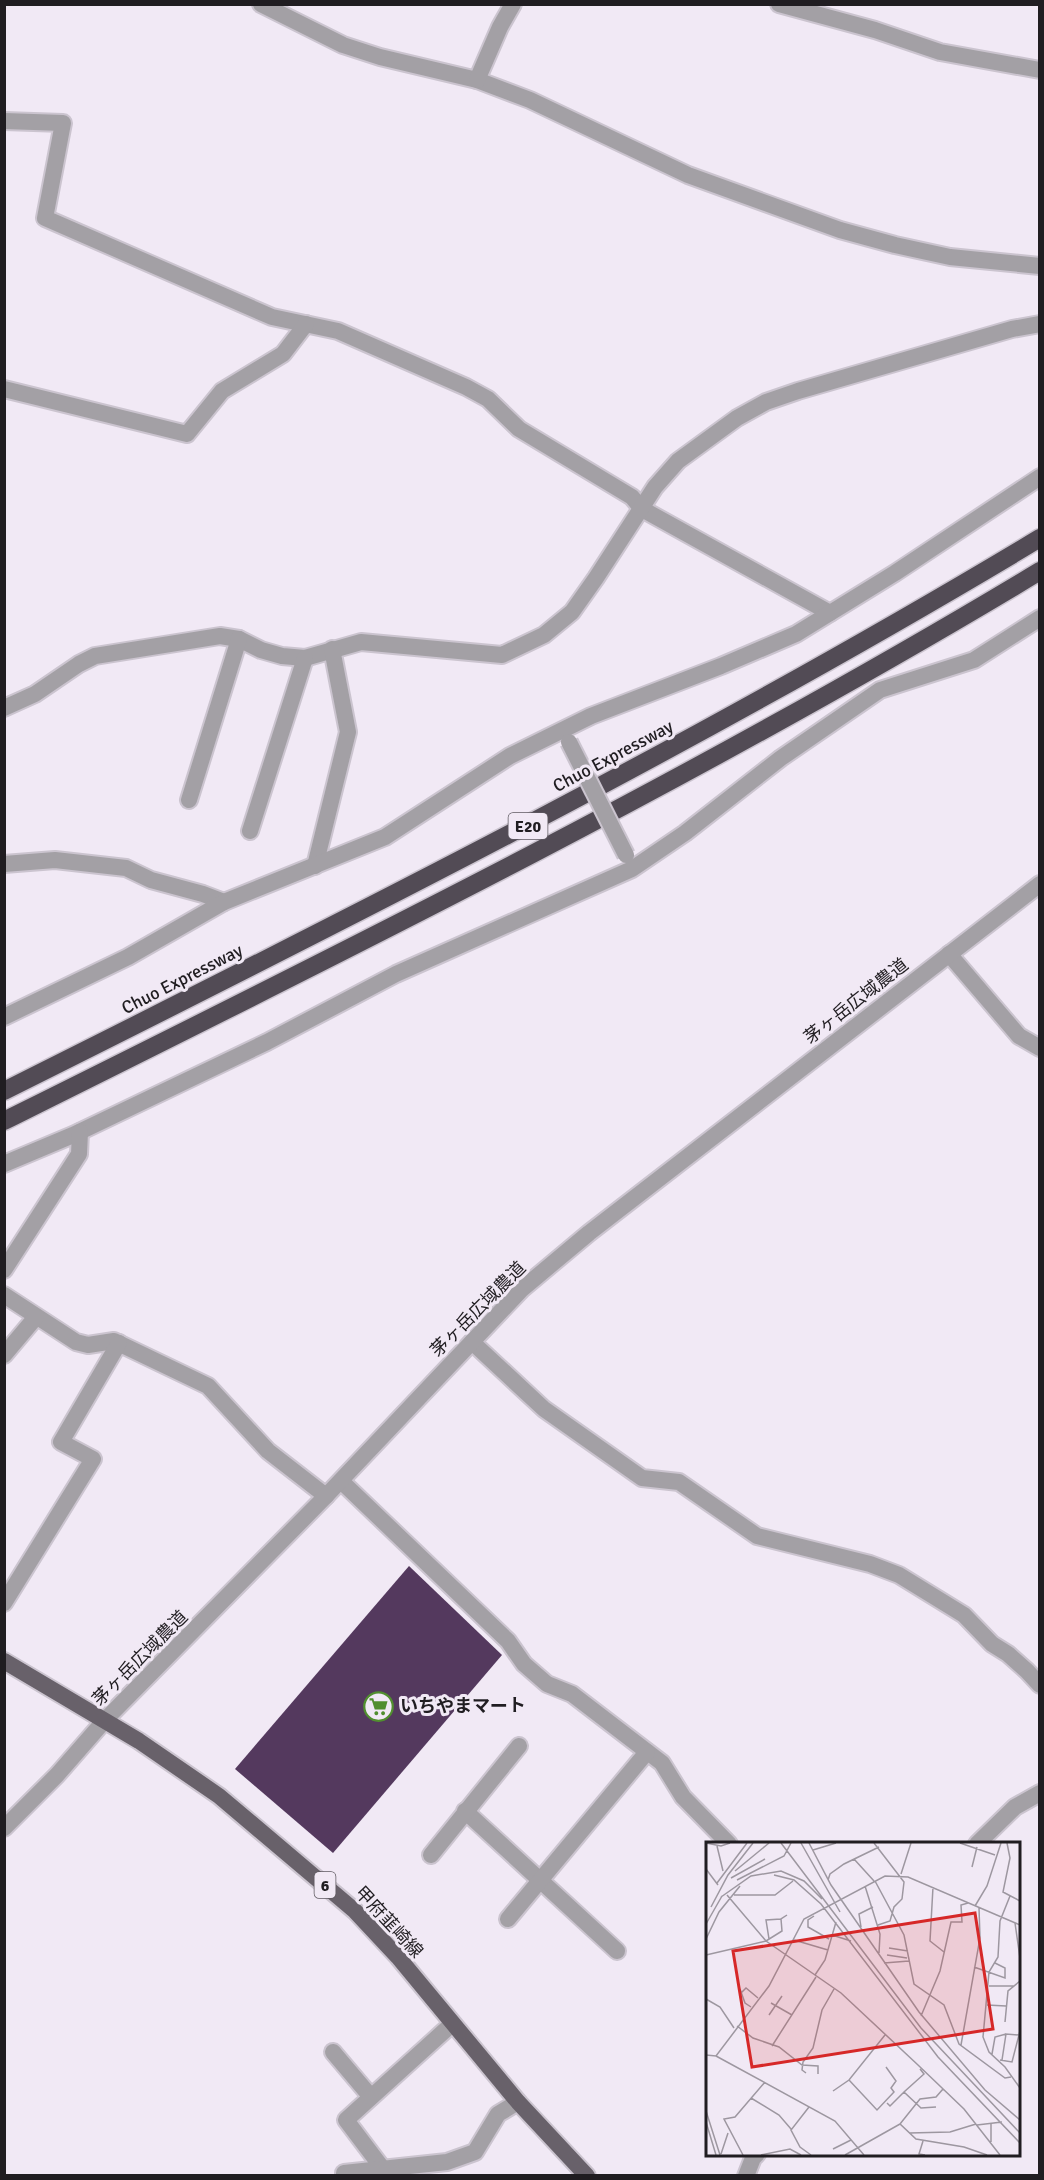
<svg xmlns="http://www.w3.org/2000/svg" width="1044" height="2180" font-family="Signika,'Noto Sans JP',sans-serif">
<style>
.building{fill:#54395e}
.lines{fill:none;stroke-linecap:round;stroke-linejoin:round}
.minor-casing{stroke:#cbc4cf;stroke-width:20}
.tertiary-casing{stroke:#cbc4cf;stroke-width:20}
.primary-casing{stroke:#cbc4cf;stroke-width:20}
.motorway-casing{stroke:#cbc4cf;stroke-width:21}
.minor{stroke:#a3a0a5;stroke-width:16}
.tertiary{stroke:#a3a0a5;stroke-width:16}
.primary{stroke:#68616a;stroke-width:16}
.motorway{stroke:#524b55;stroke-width:18}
.minor-bridge-casing{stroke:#cbc4cf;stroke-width:20;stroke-linecap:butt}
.minor-bridge{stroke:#a3a0a5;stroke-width:16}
.labels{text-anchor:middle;stroke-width:6;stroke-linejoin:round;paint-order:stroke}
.shield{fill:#f1e9f5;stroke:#5f5a61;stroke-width:1.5}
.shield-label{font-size:16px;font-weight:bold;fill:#201d21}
.street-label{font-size:18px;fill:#201d21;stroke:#f1e9f5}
.poi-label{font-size:18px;font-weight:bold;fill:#201d21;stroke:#f1e9f5;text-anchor:start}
.inset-road{fill:none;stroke:#9d97a0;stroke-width:1.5}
.view{fill:#d62828;fill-opacity:0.15;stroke:#d62828;stroke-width:3}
.inset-edge{fill:none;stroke:#201d21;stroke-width:3}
</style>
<rect width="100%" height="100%" fill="#f1e9f5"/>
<polygon class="building" points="409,1566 502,1655 333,1853 235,1769"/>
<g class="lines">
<defs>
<g id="minor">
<polyline points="261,4 343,45 380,57 477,80 530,100 688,175 840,230 895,245 950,257 1040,266"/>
<polyline points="779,4 875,30 940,52 1040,70"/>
<polyline points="477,80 500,27 513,4"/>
<polyline points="4,121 63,123 45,218 272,317 338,331 466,387 488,399 519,429 632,497 642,509 830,613"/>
<polyline points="4,389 187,434 222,391 283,354 306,324"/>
<polyline points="4,708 35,694 79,664 95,656 220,636 239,639 261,650 282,656 305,658 361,642 502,655 544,635 572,612 596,578 655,487 678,461 737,418 766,402 798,391 1012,329 1040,324"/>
<polyline points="189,800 239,639"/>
<polyline points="250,831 305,658"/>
<polyline points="4,864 55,860 126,868 151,880 203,894 224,902"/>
<polyline points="315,866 348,732 332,649"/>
<polyline points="949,954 1019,1036 1040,1048"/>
<polyline points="4,1017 128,957 224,902 385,837 510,756 591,716 721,666 796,634 895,573 1040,477"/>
<polyline points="4,1164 73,1135 267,1042 396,974 632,869 685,833 781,758 880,690 974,660 1040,618"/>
<polyline points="4,1270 79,1154 80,1132"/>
<polyline points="4,1295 76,1342 88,1345 114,1341 208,1386 268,1451 326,1496"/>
<polyline points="472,1342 544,1409 642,1478 679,1482 757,1536 870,1564 899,1575 964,1615 992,1644 1008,1654 1027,1671 1040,1685"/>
<polyline points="4,1355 36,1317"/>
<polyline points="341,1481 508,1641 524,1664 547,1684 572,1694 662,1763 683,1797 729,1844"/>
<polyline points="4,1603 93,1459 61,1442 119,1343"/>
<polyline points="465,1811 617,1951"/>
<polyline points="977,1844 1015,1807 1040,1793"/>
<polyline points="431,1855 519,1746"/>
<polyline points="508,1919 647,1752"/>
<polyline points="333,2052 371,2097"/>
<polyline points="383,2169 346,2120 452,2024"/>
<polyline points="344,2173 447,2162 475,2152 498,2114 518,2102"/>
<polyline points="746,2176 753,2158 757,2154"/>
</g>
<polyline id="tertiary" points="4,1828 57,1775 105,1720 326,1496 522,1289 589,1233 1040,884"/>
<polyline id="primary" points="4,1661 139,1741 219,1796 355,1911 398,1957 518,2102 587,2176"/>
<g id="motorway">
<path d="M 4,1091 C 354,916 704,740 1040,538"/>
<path d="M 4,1121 C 354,947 705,773 1040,571"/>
</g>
</defs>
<use href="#minor" class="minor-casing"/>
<use href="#tertiary" class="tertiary-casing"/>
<use href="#primary" class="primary-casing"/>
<use href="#motorway" class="motorway-casing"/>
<use href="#minor" class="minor"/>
<use href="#tertiary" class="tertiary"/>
<use href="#primary" class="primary"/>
<use href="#motorway" class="motorway"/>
<defs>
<polyline id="minor-bridge" points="569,742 626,855"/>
</defs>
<use href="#minor-bridge" class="minor-bridge-casing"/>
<use href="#minor-bridge" class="minor-bridge"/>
</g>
<defs>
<symbol id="supermarket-ring" viewBox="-11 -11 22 22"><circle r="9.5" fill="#f1e9f5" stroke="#518e2f" stroke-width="1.5"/><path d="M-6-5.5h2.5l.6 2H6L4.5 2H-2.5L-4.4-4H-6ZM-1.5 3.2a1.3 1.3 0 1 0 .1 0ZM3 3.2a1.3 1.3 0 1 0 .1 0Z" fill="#518e2f"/></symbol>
</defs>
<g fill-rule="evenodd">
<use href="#supermarket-ring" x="362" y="1690" width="33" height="33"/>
</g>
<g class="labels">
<g class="shield">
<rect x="508.5" y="813" width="39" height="26" rx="4.5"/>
<rect x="314.5" y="1872" width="21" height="26" rx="4.5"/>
</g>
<g class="shield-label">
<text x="528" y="832">E20</text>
<text x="325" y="1891">6</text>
</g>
<g class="street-label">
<text transform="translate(613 756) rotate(-28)" y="6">Chuo Expressway</text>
<text transform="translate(182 979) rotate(-27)" y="6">Chuo Expressway</text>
<text transform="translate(856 1001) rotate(-38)" y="6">茅ヶ岳広域農道</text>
<text transform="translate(478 1309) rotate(-45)" y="6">茅ヶ岳広域農道</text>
<text transform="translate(140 1658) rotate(-45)" y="6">茅ヶ岳広域農道</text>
<text transform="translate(389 1922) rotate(47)" y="6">甲府韮崎線</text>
</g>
<g class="poi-label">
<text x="400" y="1712">いちやまマート</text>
</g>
</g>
<g transform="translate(706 1842)">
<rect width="314" height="314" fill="#f1e9f5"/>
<path class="inset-road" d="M 0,1 L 15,4 L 24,1M 75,1 L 215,186 L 314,291M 95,1 L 134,70M 103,1 L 125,43 L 213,170 L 279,248 L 314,278M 168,1 L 198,40 L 196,57 L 188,65 L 184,79 L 172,83M 254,1 L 289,13M 301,1 L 304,16 L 297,50 L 314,59M 11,4 L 17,29M 107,8 L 130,1M 148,17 L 168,39M 266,25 L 271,5M 0,27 L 12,43M 29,29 L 63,1M 195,32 L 205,1M 68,33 L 88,38 L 115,62 L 232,215 L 314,301M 25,36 L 59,17M 31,38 L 78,14 L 85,1M 122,38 L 124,32 L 138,22 L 173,5M 169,39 L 198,93 L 208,142 L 238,163 L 253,202 L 299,236 L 305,235M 11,41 L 41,1M 159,44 L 174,92 L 173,111M 227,45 L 224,99 L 238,110M 21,53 L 60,99 L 135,151 L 212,223 L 258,267 L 294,313M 28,53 L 69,53 L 87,39M 304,54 L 294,79 L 292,115 L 283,130 L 277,195 L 283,210 L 299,225 L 314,246M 15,55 L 45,34 L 75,29 L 98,39 L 116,57M 269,64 L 281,44 L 295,1M 5,65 L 22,33 L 47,1M 108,74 L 102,78 L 102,85 L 123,97M 309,81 L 314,116M 0,82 L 16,54M 155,85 L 153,72 L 167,65M 126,93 L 145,99M 0,97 L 13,70 L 34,44M 63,97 L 60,78 L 75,77M 88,98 L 122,108M 183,106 L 202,109M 0,113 L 60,99 L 76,89 L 75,77 L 81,73M 181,113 L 201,116M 178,121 L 203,119M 268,125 L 299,136 L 299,126 L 289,121M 109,133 L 119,118 L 130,80M 283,144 L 308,144M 34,147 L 39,161 L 45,165M 35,151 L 40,146 L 52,156M 0,157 L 14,165 L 28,186M 65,161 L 86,173M 281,163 L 300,164M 63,173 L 76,154M 215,174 L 234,129 L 245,80 L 256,80 L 255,63 L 262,61M 299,180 L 302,149 L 314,139M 31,184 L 47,196 L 73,205 L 96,223 L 112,224 L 112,232M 255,203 L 274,96 L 273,66M 66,204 L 110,135M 286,212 L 289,195 L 300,192M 0,213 L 10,214 L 63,144 L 98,77 L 179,34 L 202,35 L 314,83M 10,214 L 129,279 L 158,313M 294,218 L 306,220 L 314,189M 296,218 L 300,192 L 313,193M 214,227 L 218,232 L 198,250 L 215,266 L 230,265M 100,231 L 96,228 L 97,220 L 107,206 L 116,168 L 128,147M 143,238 L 171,268 L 188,250 L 185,246 L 190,239 L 180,225M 127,249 L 143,238 L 179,193M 45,256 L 73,273 L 85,287M 181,261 L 184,264 L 198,250M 103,265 L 85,288 L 94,305 L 105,313M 0,269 L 14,313M 0,280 L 10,313M 194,282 L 214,257 L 230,255 L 237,247M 271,283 L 296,280M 203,291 L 244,290 L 270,282M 217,299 L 213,312 L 219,313M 285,300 L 285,281M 127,307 L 145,298M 15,312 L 22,291M 37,313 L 18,277 L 29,275 L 59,240M 55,313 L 84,307 L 95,313M 139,313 L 194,282 L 210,297 L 258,305 L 281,313"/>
<path class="view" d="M 269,71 L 287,187 L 46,225 L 27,109 Z"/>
<rect width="314" height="314" class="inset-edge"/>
</g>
<rect width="1044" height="2180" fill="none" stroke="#201d21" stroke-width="12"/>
</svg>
